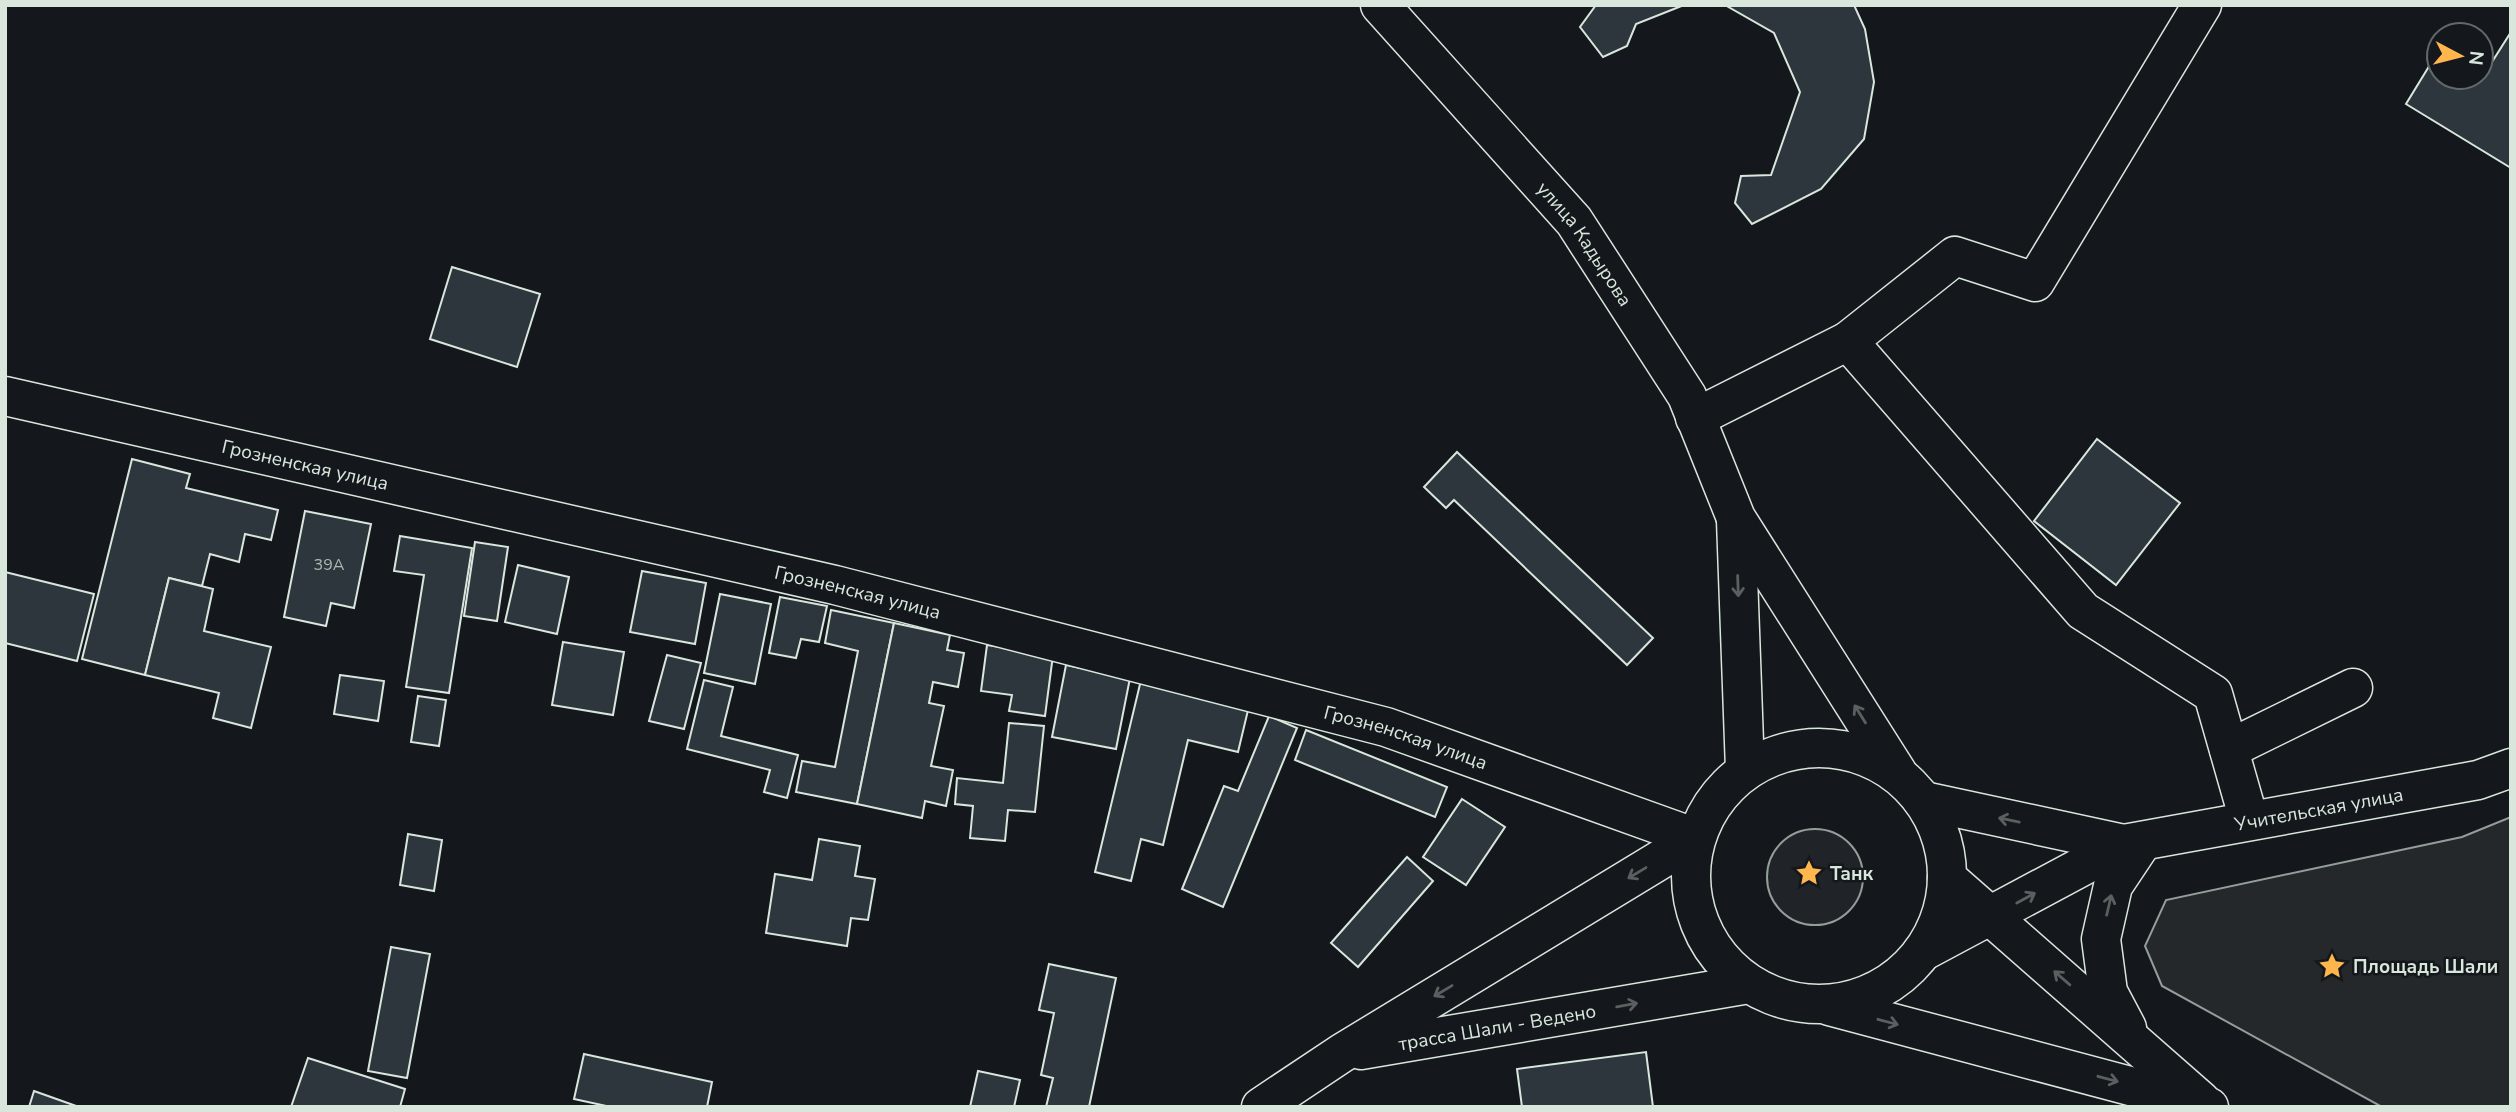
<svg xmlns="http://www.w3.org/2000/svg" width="2516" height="1112" font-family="'Nunito Sans',sans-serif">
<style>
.grass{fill:#202428;stroke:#939e99;stroke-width:2}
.parking{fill:#24282b;stroke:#939e99;stroke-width:2}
.building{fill:#2c363c;stroke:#d8e6dc;stroke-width:2}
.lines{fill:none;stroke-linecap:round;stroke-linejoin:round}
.minor-casing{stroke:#d8e6dc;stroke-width:41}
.major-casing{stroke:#d8e6dc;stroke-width:41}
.minor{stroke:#14181c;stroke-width:38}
.major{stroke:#14181c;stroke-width:38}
.oneway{stroke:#59605f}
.labels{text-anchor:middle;stroke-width:5;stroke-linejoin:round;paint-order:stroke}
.number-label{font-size:16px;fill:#adbab4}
.street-label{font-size:19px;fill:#d8e6dc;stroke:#14181c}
.poi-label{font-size:19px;font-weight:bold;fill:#d8e6dc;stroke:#14181c;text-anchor:start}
</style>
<rect width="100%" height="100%" fill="#14181c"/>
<circle class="grass" cx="1815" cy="877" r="48"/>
<polygon class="parking" points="2511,817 2511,1107 2382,1107 2162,986 2145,946 2166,900 2462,837"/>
<g class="building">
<polygon points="1596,5 1684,5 1636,24 1627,46 1603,57 1580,27"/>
<polygon points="1725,5 1854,5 1865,29 1874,82 1864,139 1821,189 1752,224 1735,203 1741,176 1771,175 1800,92 1774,33"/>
<polygon points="2511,32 2511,168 2406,104 2439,50 2439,77 2481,77 2481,59 2490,65"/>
<polygon points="452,267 540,294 517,367 430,339"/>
<polygon points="2097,439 2180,503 2116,585 2034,521"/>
<polygon points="1457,452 1653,638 1627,665 1454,500 1446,508 1424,487"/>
<polygon points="132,459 190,474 186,488 278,510 271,540 245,534 239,562 210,554 202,586 169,578 145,675 82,659"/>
<polygon points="305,511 371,524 354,608 331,603 326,626 284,617"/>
<polygon points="400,536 472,548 449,693 406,687 424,575 394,571"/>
<polygon points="475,542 508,547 497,621 464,616"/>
<polygon points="518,565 569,577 557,634 505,622"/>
<polygon points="642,571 706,583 695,644 630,632"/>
<polygon points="5,572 94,594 77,661 5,643"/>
<polygon points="169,578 213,589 204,631 271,647 251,728 213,718 219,693 145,675"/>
<polygon points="720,594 771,604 755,684 704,673"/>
<polygon points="780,597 827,606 819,642 801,639 796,658 769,653"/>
<polygon points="831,610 894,623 857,804 796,792 802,761 835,767 858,651 825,643"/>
<polygon points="894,623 950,635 947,650 964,653 958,687 933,682 929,703 944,706 931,766 953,770 946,806 925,801 922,818 857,804"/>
<polygon points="563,642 624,652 613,715 552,705"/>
<polygon points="987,645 1053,655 1045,716 1009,711 1012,695 981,691"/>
<polygon points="667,655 701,663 684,729 649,721"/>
<polygon points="1066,665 1130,678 1116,749 1052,737"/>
<polygon points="340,675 384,681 378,721 334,714"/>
<polygon points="704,680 733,687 721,736 798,755 787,798 764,792 770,770 687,749"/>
<polygon points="1141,680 1249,706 1238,752 1188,740 1163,845 1141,839 1131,881 1095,872"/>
<polygon points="418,696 446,700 439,746 411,742"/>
<polygon points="1269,716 1297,728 1223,907 1182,889 1224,786 1238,791"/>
<polygon points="1009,723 1044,726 1035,812 1008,810 1005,841 970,838 973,806 955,804 957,778 1003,783"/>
<polygon points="1306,730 1447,787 1435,817 1295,760"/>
<polygon points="1462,799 1505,827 1466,885 1423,857"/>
<polygon points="408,834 442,840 434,891 400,885"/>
<polygon points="819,839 860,846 855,876 875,879 868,920 851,918 847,946 766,933 775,874 812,880"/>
<polygon points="1407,857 1433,881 1358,967 1331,943"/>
<polygon points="391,947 430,954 407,1078 368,1071"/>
<polygon points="1049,964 1116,978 1089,1107 1046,1107 1053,1078 1041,1075 1054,1013 1039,1010"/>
<polygon points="1646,1052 1653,1107 1522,1107 1517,1069"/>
<polygon points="584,1054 712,1082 707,1107 611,1107 574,1099"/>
<polygon points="308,1058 405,1089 400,1107 291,1107"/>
<polygon points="978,1071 1020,1080 1014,1107 970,1107"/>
<polygon points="34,1091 79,1107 29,1107"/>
</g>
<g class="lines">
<defs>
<g id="minor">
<path id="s1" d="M 1380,5 L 1574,221 L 1687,396 L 1736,518 L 1897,772"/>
<polyline points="1848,341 1955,256 2035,282 2202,5"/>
<path id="s2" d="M 5,396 L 835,585 L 1386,727 L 1696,838"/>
<polyline points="1695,418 1848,341 2083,611 2213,694 2249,820"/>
<polyline points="1736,520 1745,770"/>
<polyline points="2229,749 2353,688"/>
<polyline points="1924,801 2124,844"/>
<path id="s3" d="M 1922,952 L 2124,844 L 2478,780 L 2511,768"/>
</g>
<g id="major">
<circle cx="1819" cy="876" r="128"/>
<polyline points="1947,878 2201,1101"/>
<polyline points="1829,1006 2209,1107"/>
<polyline points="2127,1028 2108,992 2101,939 2113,886 2143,841"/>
<path id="s4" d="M 1361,1050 L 1749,984"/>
<polyline points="1261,1107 1342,1053 1696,838"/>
</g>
</defs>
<use href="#minor" class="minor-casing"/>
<use href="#major" class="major-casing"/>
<use href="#minor" class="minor"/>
<use href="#major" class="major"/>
</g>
<defs><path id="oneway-shaft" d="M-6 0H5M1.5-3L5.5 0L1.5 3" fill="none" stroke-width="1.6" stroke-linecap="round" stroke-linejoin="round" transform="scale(1.75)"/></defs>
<g class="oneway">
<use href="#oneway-shaft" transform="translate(1738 586) rotate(88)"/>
<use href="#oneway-shaft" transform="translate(1860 714) rotate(-122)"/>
<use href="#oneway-shaft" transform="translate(2009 820) rotate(-168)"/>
<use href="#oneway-shaft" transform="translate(1637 873) rotate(149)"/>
<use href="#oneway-shaft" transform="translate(2026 898) rotate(-29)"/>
<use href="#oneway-shaft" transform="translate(2109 905) rotate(-77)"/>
<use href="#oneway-shaft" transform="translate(2062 978) rotate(-139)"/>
<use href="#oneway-shaft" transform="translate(1443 991) rotate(149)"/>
<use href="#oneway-shaft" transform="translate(1627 1005) rotate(-10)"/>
<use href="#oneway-shaft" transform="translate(1888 1022) rotate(15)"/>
<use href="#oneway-shaft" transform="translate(2108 1079) rotate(15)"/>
</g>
<defs>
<symbol id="sight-bare" viewBox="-9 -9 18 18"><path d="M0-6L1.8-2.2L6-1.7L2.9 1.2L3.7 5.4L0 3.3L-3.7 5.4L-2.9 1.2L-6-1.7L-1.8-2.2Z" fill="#ffb74d" stroke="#14181c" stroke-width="2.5" paint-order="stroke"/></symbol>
</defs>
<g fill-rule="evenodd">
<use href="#sight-bare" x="1790" y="854" width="38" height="38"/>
<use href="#sight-bare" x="2313" y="947" width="38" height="38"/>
</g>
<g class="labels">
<g class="number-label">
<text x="329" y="570">39А</text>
</g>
<g class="street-label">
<text dy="7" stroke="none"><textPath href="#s1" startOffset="315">улица Кадырова</textPath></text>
<text dy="7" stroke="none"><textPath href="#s2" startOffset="308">Грозненская улица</textPath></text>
<text dy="7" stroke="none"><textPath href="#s2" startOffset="875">Грозненская улица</textPath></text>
<text dy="7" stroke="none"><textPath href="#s2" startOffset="1442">Грозненская улица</textPath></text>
<text dy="7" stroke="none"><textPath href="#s3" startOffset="427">Учительская улица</textPath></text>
<text dy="7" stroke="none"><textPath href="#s4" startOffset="138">трасса Шали - Ведено</textPath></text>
</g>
<g class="poi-label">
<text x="1830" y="880">Танк</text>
<text x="2353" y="973">Площадь Шали</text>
</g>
</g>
<rect width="2516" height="1112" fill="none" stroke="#d8e6dc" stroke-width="14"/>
<g transform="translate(2460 56) rotate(97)"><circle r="33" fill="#14181c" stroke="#626a69" stroke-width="2"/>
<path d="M0-5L12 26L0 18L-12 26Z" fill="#ffb74d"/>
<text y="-10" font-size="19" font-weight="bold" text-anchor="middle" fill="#d8e6dc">N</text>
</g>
</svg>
